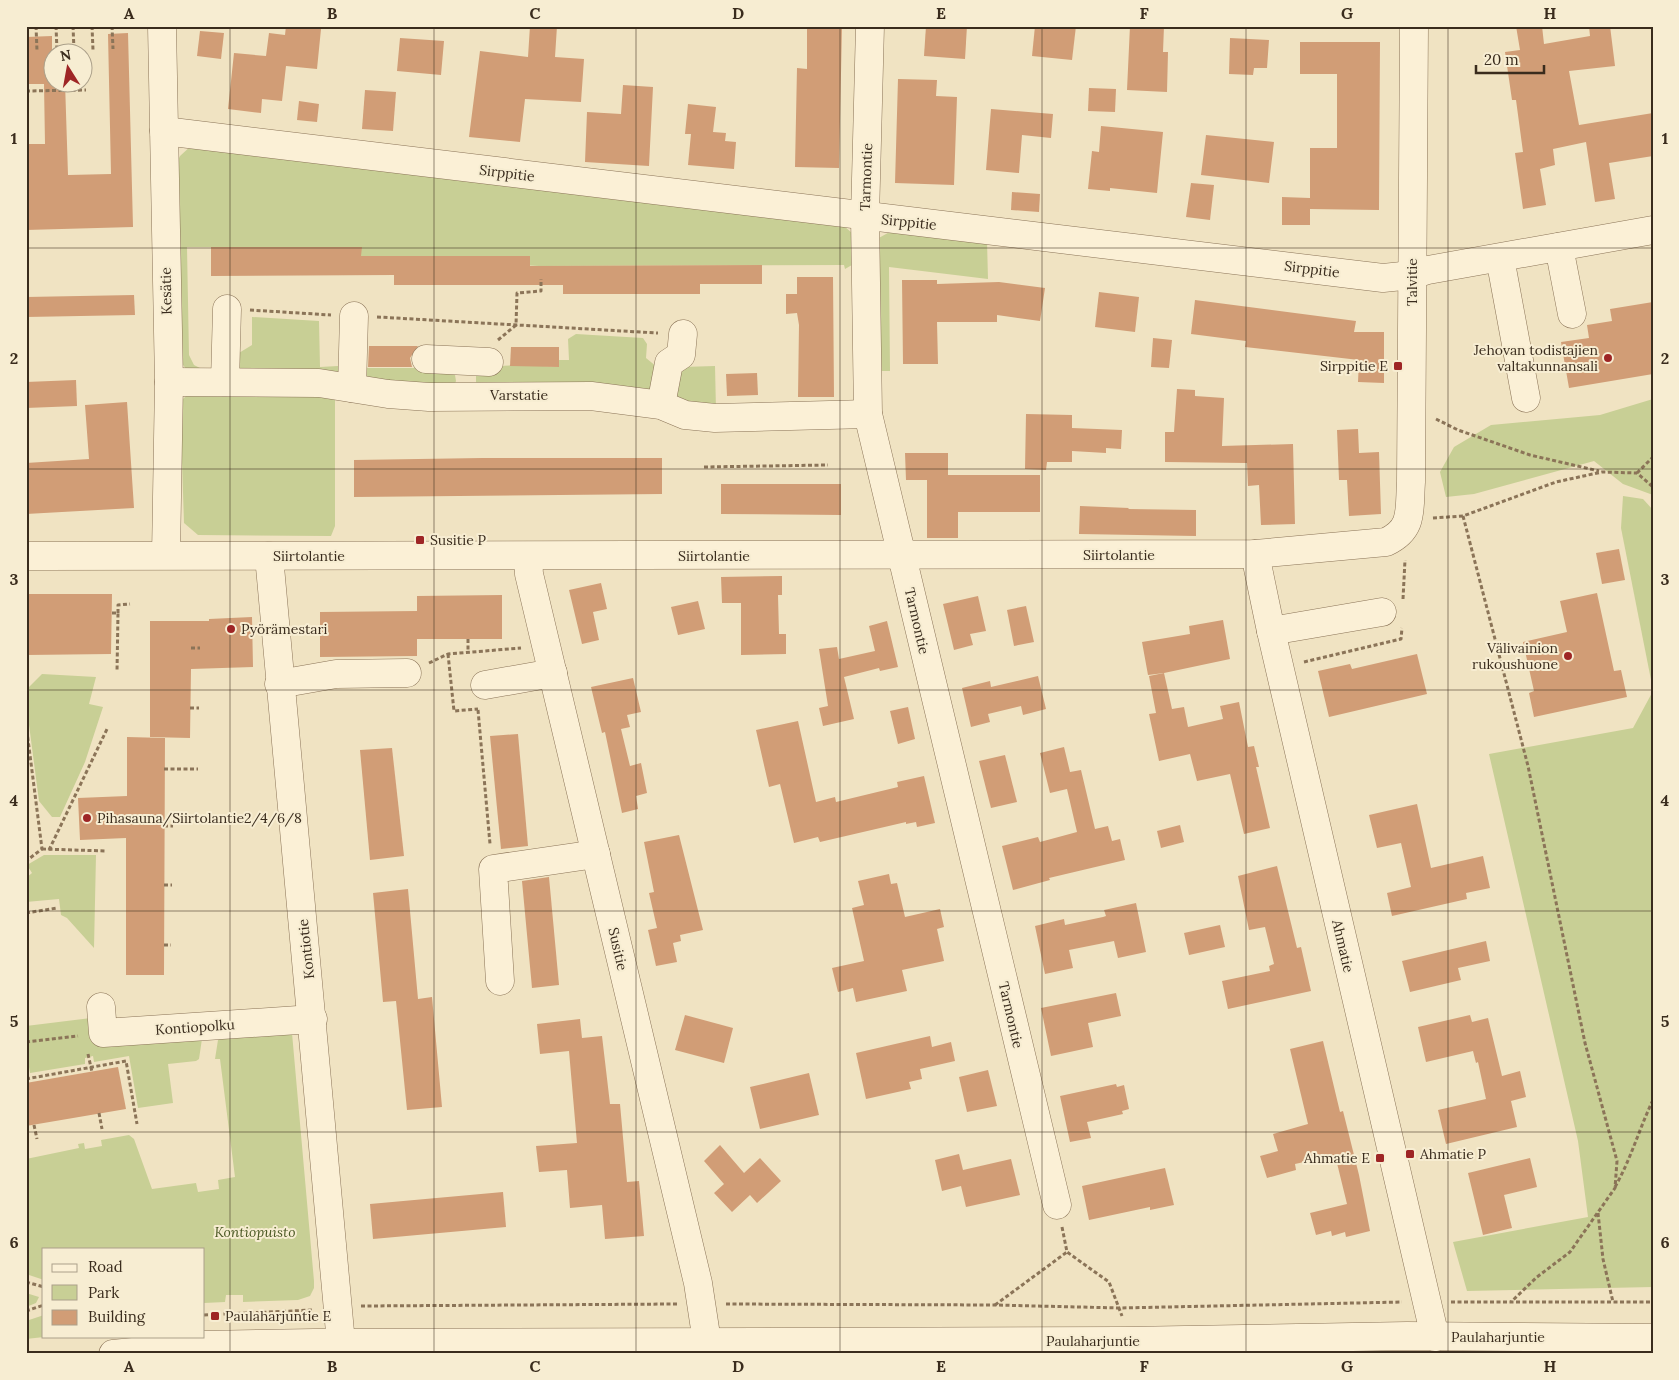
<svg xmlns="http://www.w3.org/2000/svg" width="1679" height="1380" font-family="Lora,serif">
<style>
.green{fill:#c8cf95}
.building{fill:#d19d76}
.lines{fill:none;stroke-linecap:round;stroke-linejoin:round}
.minor-casing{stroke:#8b7458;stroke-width:29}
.path{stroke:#8b7458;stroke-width:3;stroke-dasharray:4 2.5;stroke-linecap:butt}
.minor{stroke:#fbf0d6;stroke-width:28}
.grid{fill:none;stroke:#3a2c1d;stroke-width:1;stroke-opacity:0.55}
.poi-dot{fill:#9e2525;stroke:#f7edd2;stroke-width:2}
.labels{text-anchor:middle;stroke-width:4;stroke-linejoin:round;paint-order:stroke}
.street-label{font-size:14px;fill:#3a2c1d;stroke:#f7edd2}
.poi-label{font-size:14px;fill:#3a2c1d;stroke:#f7edd2;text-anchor:start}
.park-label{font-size:14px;font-style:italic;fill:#4a5823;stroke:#f7edd2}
.neatline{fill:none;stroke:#3a2c1d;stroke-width:2}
.grid-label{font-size:16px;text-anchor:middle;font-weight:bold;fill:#3a2c1d}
</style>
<rect width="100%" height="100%" fill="#f0e3c2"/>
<g class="green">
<polygon points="192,145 844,226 852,233 857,262 845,269 844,265 539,266 361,256 361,247 187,247 189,355 194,365 200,368 220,368 219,371 186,369 181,362 177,162 180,156"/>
<polygon points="895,229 987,241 988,279 889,267 890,371 878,371 877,239"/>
<polygon points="252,317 319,321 320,367 338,366 338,374 233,373 234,356 252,345"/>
<path d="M 576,334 L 643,338 L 647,344 L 646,358 L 657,367 L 654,386 L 648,391 L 476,387 L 476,374 C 488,361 541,366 559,367 L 559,360 L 569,360 L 568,339 Z"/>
<polygon points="715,366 716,410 678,402 676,393 682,367"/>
<polygon points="361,368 439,368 448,370 455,375 456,381 454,386 364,378"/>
<polygon points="194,388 326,390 335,399 335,526 331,536 198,535 184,523 180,402"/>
<polygon points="1653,399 1653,495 1623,484 1594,461 1474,494 1446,497 1440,472 1454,447 1491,425 1600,415"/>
<polygon points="1623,496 1643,499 1653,510 1653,690 1621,528"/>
<polygon points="42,674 96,677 89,704 103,707 85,762 60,817 52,817 39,801 26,702 29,687"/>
<polygon points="1653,691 1653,1287 1467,1291 1453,1242 1588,1217 1578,1141 1489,754 1633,728"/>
<polygon points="44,855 96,855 94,948 67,918 61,915 59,899 26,902 26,878 32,873 27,865"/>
<polygon points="91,1018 203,1032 199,1059 196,1061 168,1064 173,1103 138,1108 129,1056 94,1062 93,1056 85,1058 85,1064 30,1073 29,1067 26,1068 26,1026"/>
<polygon points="292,1033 314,1281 314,1288 310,1296 298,1300 243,1302 243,1295 226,1295 225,1302 204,1303 204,1249 44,1249 44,1280 26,1274 26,1159 79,1148 78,1144 84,1143 85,1149 102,1146 101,1140 129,1135 134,1139 152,1189 196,1183 198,1192 219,1189 218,1180 235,1177 220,1059 215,1059 218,1040 223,1036"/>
<polygon points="26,1293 39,1297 36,1303 26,1307"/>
<polygon points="44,1315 44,1336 53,1336 26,1339 26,1321"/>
</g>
<g class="building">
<polygon points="286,26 321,29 317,69 286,66 282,101 262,99 261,113 228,109 234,53 266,56 269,33 285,35"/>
<polygon points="530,26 557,26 555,57 584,59 581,102 525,99 520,142 469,137 480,51 528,57"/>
<polygon points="807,26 842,26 839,168 795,167 797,68 807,69"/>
<polygon points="926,26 967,26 965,59 924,56"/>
<polygon points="1035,26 1076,26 1072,60 1032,56"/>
<polygon points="1130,26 1164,26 1163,52 1168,52 1167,92 1127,90"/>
<polygon points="1516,26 1542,26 1544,44 1590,36 1589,26 1610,26 1615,66 1569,71 1579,125 1653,113 1653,156 1609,163 1615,199 1595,202 1586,142 1553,149 1555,165 1540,169 1546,205 1523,209 1515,153 1523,152 1516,100 1512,100 1505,52 1520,50"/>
<polygon points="200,31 224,33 221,59 197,56"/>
<polygon points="128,33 133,227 26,230 26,144 45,144 44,84 27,84 26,37 52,36 52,82 65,82 68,175 111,174 108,34"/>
<polygon points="400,38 444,41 441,75 397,71"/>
<polygon points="1230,38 1269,40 1267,68 1254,68 1253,75 1229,74"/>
<polygon points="1300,42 1380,42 1379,210 1310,209 1310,225 1282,225 1282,197 1310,198 1310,148 1337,148 1337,74 1300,74"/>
<polygon points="898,79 937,80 936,96 957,97 954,185 895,183"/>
<polygon points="623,85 653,87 649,166 585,162 587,112 621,114"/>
<polygon points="1089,88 1116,89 1115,112 1088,111"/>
<polygon points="365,90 396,92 393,131 362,129"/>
<polygon points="299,101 319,104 317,122 297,120"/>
<polygon points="688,104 716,107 713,132 726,133 725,141 736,142 734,169 688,165 691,134 685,134"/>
<polygon points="991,109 1053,114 1051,138 1022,135 1019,173 986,170"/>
<polygon points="1101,126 1163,132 1157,193 1110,188 1110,191 1088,189 1092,151 1099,152"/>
<polygon points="1206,135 1274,142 1269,183 1201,175"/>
<polygon points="1191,183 1214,185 1210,220 1186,217"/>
<polygon points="1012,192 1040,194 1039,212 1011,210"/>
<polygon points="211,247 362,247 361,256 530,256 530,266 762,265 762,284 700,284 700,294 563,294 563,285 394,285 394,275 211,276"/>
<polygon points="797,277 833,277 834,397 798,397 799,325 797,313 786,314 786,294 797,294"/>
<polygon points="902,280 937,280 937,284 999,282 1045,288 1040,321 997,315 997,322 937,322 938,364 903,364"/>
<polygon points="1099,292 1139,297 1135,332 1095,327"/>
<polygon points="134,295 135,315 26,317 26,297"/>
<polygon points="1195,300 1356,321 1354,332 1384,332 1384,383 1358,382 1359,360 1245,347 1246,341 1191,334"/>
<polygon points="1653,302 1653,374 1569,388 1561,342 1589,338 1587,325 1612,321 1610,309"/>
<polygon points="1153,338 1172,340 1169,368 1151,367"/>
<polygon points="369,346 418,346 410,358 412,367 368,367"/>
<polygon points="511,347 559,347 559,367 510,366"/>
<polygon points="757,373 758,395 727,396 726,374"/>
<polygon points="76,380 77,406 26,408 26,382"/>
<polygon points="1177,389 1195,390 1195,396 1224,398 1222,446 1293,444 1295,524 1261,525 1259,485 1248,486 1247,463 1165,462 1165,432 1174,432"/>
<polygon points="127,402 134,508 26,514 26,463 89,459 85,405"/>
<polygon points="1026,414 1072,415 1072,428 1122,430 1121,449 1106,448 1106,453 1072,451 1072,462 1047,462 1046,470 1025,469"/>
<polygon points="1358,429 1359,453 1379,452 1381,514 1349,516 1347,480 1339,480 1337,430"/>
<polygon points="905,453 948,453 948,475 1040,475 1040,512 958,512 958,538 927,538 927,480 906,480"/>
<polygon points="482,458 662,458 662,494 354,497 354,460"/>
<polygon points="721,484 841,484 841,515 721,514"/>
<polygon points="1080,506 1129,508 1128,509 1196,510 1196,536 1079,534"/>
<polygon points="1619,549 1625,580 1602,584 1596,553"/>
<polygon points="782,576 782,595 778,595 779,634 786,634 786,654 741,655 741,603 722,603 721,577"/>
<polygon points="601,583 607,609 593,612 599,640 582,644 569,590"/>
<polygon points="1597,593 1614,671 1621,670 1627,697 1534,717 1529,693 1534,691 1523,642 1567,632 1560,601"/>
<polygon points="26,594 112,594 111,654 26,655"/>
<polygon points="502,595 502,639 417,639 417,656 320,657 320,612 417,611 417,596"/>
<polygon points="978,596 986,631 970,634 973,645 954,650 943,604"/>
<polygon points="698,601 705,629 678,635 671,607"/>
<polygon points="1026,606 1034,642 1014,646 1007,610"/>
<polygon points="252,617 253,667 191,669 190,738 150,737 150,621 209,621 209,619"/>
<polygon points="1223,620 1230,659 1164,673 1172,709 1184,707 1188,727 1223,719 1220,706 1239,702 1248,747 1254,746 1259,767 1256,767 1270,828 1244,834 1230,774 1197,781 1190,754 1159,761 1149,714 1156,713 1149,676 1164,673 1148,675 1142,642 1190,634 1189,626"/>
<polygon points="887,621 898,667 880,671 879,668 844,677 854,719 823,726 819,708 828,706 819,649 837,647 839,659 875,651 869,626"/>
<polygon points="1417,654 1427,694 1329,717 1318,671 1350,664 1352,669"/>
<polygon points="1038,676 1046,709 1023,715 1021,706 988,714 990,722 971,727 962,688 990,681 991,687"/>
<polygon points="633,678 641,712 627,715 630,727 621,729 630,766 641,763 647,793 636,796 638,809 622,813 605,732 602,733 591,687"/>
<polygon points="908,707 915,739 898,744 890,711"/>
<polygon points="798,721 816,802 835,797 836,802 898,787 897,782 924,776 935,823 917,827 916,822 906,824 906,822 820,842 818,837 794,843 780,784 769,787 756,730"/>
<polygon points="518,734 528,846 501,849 490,736"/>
<polygon points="127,737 165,738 164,975 126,975 126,838 80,840 78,798 127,796"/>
<polygon points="1064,747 1070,772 1081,770 1095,829 1108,826 1112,841 1120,839 1125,860 1049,878 1050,880 1013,890 1002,846 1038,837 1040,842 1077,832 1067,789 1050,793 1040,753"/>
<polygon points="392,748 404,856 370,860 360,750"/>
<polygon points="1005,755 1017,802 991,808 979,761"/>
<polygon points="1417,804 1431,868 1483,856 1490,888 1466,893 1467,899 1392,916 1387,893 1411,887 1401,843 1377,848 1369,815"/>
<polygon points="1180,825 1184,842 1161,848 1157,831"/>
<polygon points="679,835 703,930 680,935 681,941 673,943 677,962 656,966 648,930 657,928 649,893 654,892 644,842"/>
<polygon points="1277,866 1297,948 1301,947 1311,991 1228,1009 1222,981 1270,971 1269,966 1274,964 1265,927 1249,930 1238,876"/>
<polygon points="889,874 891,884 897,883 905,917 940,909 944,927 937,929 944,961 902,970 907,991 856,1002 853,988 838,992 832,968 864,961 852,908 864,905 858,881"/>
<polygon points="549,877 559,985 532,988 522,881"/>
<polygon points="408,889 418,999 432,997 442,1107 407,1110 396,1001 383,1002 373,893"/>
<polygon points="1136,903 1146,952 1118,958 1114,941 1069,950 1073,968 1045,974 1035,926 1064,919 1065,925 1103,917 1106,916 1104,910"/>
<polygon points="1220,925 1225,947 1189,955 1184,933"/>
<polygon points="1486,941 1490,961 1458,968 1461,980 1410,992 1402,961"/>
<polygon points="1116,993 1121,1016 1088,1023 1093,1047 1051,1056 1041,1008"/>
<polygon points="685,1015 733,1028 724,1063 675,1050"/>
<polygon points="1470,1015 1472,1022 1488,1018 1502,1076 1520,1071 1526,1097 1511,1101 1517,1127 1446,1144 1438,1110 1486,1099 1478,1062 1476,1063 1473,1051 1426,1062 1418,1027"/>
<polygon points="580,1019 582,1038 602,1036 610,1104 620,1104 627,1182 639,1181 644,1236 605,1239 602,1205 570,1208 567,1170 539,1172 536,1146 577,1143 569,1051 540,1054 537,1024"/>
<polygon points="930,1036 932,1047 951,1042 955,1061 920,1069 922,1079 909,1082 911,1089 866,1099 856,1053"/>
<polygon points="1323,1041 1340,1112 1343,1111 1359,1175 1370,1231 1346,1237 1345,1232 1332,1236 1331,1231 1316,1235 1310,1213 1347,1204 1335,1155 1295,1164 1296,1170 1267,1178 1260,1156 1278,1151 1273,1134 1308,1124 1290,1049"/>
<polygon points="118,1067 126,1109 26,1126 26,1083"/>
<polygon points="988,1070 997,1106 967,1112 959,1077"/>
<polygon points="809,1073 819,1115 760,1129 750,1087"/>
<polygon points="1116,1084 1117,1087 1124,1085 1129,1109 1122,1111 1123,1114 1087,1122 1091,1138 1070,1142 1060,1096"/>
<polygon points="720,1145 744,1173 760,1158 781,1181 757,1203 750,1195 732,1212 714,1193 724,1184 704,1161"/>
<polygon points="959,1154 963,1170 1011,1159 1020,1195 966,1207 961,1186 942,1191 935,1160"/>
<polygon points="1530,1158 1537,1187 1504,1195 1512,1228 1483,1235 1468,1173"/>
<polygon points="1165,1168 1174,1205 1150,1210 1150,1207 1089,1220 1082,1186"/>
<polygon points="503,1192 506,1227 373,1239 370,1204"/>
</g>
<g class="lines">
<defs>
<g id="minor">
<polyline points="162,26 169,382 166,555"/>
<polyline points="870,26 865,217 868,414 1057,1205"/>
<polyline points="164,131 1383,278 1412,275 1428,270 1653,230"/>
<polyline points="1559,247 1572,314"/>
<polyline points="1500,258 1526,398"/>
<polyline points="426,359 489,362"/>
<polyline points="169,382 319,383 388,394 429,397 591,396 661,405 685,415 715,418 868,414"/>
<polyline points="225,382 227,309"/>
<polyline points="352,388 354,316"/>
<polyline points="661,405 669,363 681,355 683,334"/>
<polyline points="1255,554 1271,631 1435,1337"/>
<path d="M 26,556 L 1255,554 L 1386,542 C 1414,529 1409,510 1411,482 L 1414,26"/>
<polyline points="269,556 341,1343"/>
<polyline points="528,556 529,574 698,1283 707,1342"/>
<polyline points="1271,631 1382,612"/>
<polyline points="279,684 336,674 407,673"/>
<polyline points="485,685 553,673"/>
<polyline points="500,981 493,869 596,854"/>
<polyline points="101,1007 103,1033 313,1019"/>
<polyline points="113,1354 203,1345 314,1343 1126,1341 1407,1336 1653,1338"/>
</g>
</defs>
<use href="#minor" class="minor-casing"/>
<g class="path">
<polyline points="36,26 37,51"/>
<polyline points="56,26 57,51"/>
<polyline points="73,26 74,50"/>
<polyline points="92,26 93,50"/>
<polyline points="112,26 113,49"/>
<polyline points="26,91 86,90"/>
<polyline points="250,310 331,315"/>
<polyline points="377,317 658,333"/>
<polyline points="498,340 516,325 517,293 541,291 541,279"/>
<polyline points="1436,419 1458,430 1530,455 1599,471"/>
<polyline points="704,467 828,465"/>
<polyline points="1637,473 1653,457"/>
<polyline points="1463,516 1528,766 1585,1043 1617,1161 1615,1188 1570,1252 1537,1277 1511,1302"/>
<polyline points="1433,518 1463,516 1556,482 1602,472 1637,473 1653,487"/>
<polyline points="1403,599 1405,560"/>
<polyline points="112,613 118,613 117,672"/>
<polyline points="118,613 118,605 130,604"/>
<polyline points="468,639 468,652"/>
<polyline points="191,648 200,648"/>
<polyline points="448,654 454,711 478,709"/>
<polyline points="1304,662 1401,639 1402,628"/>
<polyline points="429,663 448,654 521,648"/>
<polyline points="190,708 199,708"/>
<polyline points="478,710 490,844"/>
<polyline points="26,724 42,849 26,861"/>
<polyline points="164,769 198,769"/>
<polyline points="164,826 173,826"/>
<polyline points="42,849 106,851"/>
<polyline points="49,850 108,727"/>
<polyline points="164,885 172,885"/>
<polyline points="26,913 57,908"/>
<polyline points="164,945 171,945"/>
<polyline points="26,1042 78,1036"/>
<polyline points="88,1054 92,1072"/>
<polyline points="26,1079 126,1061 137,1124"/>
<polyline points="99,1113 102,1129"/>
<polyline points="34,1125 37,1139"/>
<path d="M 1615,1187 C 1631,1159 1639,1129 1653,1100"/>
<polyline points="1598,1213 1603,1259 1613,1302"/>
<polyline points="1062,1227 1067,1252 1109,1282 1122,1316"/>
<polyline points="26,1282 44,1287"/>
<polyline points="1451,1302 1653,1302"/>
<polyline points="726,1304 995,1305 1120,1308 1402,1302"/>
<polyline points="995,1305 1067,1252"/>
<polyline points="361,1306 677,1304"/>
<polyline points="26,1311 44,1305"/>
<polyline points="204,1315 313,1310"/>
</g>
<use href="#minor" class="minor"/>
</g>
<path class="grid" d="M 230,26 L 230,1354M 434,26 L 434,1354M 636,26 L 636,1354M 840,26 L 840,1354M 1042,26 L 1042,1354M 1246,26 L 1246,1354M 1448,26 L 1448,1354M 26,248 L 1653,248M 26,469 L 1653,469M 26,690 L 1653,690M 26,911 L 1653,911M 26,1132 L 1653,1132"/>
<g class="poi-dot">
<circle cx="1608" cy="358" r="5"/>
<rect x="1393" y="361" width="10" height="10" rx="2.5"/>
<rect x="415" y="535" width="10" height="10" rx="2.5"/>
<circle cx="231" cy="629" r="5"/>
<circle cx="1568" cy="656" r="5"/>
<circle cx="87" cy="818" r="5"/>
<rect x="1405" y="1149" width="10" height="10" rx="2.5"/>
<rect x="1375" y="1153" width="10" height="10" rx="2.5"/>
<rect x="210" y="1311" width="10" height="10" rx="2.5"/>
</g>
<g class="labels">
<g class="street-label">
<text transform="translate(507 173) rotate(7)" y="5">Sirppitie</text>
<text transform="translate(866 177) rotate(-88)" y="5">Tarmontie</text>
<text transform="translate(909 222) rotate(6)" y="5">Sirppitie</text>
<text transform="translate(1312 269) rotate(7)" y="5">Sirppitie</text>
<text transform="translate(1412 282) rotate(-90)" y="5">Talvitie</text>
<text transform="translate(166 291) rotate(-91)" y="5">Kesätie</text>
<text x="519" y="400">Varstatie</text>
<text x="1119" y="560">Siirtolantie</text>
<text x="309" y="561">Siirtolantie</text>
<text x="714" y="561">Siirtolantie</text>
<text transform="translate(917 621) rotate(77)" y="5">Tarmontie</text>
<text transform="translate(1343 946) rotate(77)" y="5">Ahmatie</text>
<text transform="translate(306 949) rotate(-96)" y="5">Kontiotie</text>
<text transform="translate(618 949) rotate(77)" y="5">Susitie</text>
<text transform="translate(1011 1015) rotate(77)" y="5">Tarmontie</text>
<text transform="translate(195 1027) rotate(-4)" y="5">Kontiopolku</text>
<text x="1498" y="1342">Paulaharjuntie</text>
<text x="1093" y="1346">Paulaharjuntie</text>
</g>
<g class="poi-label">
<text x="1598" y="355" text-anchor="end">Jehovan todistajien<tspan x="1598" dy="16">valtakunnansali</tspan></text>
<text x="1388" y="371" text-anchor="end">Sirppitie E</text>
<text x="430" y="545">Susitie P</text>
<text x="241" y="634">Pyörämestari</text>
<text x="1558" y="653" text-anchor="end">Välivainion<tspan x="1558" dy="16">rukoushuone</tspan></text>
<text x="97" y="823">Pihasauna/Siirtolantie2/4/6/8</text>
<text x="1420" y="1159">Ahmatie P</text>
<text x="1370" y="1163" text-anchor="end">Ahmatie E</text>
<text x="225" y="1321">Paulaharjuntie E</text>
</g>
<g class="park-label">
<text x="255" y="1237">Kontiopuisto</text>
</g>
</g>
<rect width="1679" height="1380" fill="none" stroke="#f7edd2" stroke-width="55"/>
<rect x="42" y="1248" width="162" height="90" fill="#f7edd2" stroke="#aba08a"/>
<rect x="52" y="1264" width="25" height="8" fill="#fbf0d6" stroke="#aba08a"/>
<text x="88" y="1272" font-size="15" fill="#3a2c1d">Road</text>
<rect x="52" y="1285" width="25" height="15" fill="#c8cf95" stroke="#aba08a"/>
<text x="88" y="1298" font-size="15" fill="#3a2c1d">Park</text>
<rect x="52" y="1310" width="25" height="15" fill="#d19d76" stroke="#aba08a"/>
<text x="88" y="1322" font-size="15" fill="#3a2c1d">Building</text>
<g transform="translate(68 68) rotate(349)"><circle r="24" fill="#f7edd2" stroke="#aba08a"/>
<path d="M0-4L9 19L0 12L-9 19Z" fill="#9e2525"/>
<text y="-8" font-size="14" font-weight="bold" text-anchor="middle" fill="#3a2c1d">N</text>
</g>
<path d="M1476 65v8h68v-8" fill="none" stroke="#3a2c1d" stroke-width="2.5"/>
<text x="1484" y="65" font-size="15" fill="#3a2c1d" stroke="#f7edd2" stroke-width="4" paint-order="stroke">20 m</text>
<rect x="28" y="28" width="1624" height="1324" class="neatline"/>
<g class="grid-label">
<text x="129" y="19">A</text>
<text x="332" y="19">B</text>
<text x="535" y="19">C</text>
<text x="738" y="19">D</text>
<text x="941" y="19">E</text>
<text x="1144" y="19">F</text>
<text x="1347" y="19">G</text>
<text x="1550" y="19">H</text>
<text x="14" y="144">1</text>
<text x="1665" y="144">1</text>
<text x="14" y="364">2</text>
<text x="1665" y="364">2</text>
<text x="14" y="585">3</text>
<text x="1665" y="585">3</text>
<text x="14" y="806">4</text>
<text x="1665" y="806">4</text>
<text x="14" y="1027">5</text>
<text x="1665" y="1027">5</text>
<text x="14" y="1248">6</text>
<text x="1665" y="1248">6</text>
<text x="129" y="1372">A</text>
<text x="332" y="1372">B</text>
<text x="535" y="1372">C</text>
<text x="738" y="1372">D</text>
<text x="941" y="1372">E</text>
<text x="1144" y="1372">F</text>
<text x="1347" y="1372">G</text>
<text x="1550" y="1372">H</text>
</g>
</svg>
